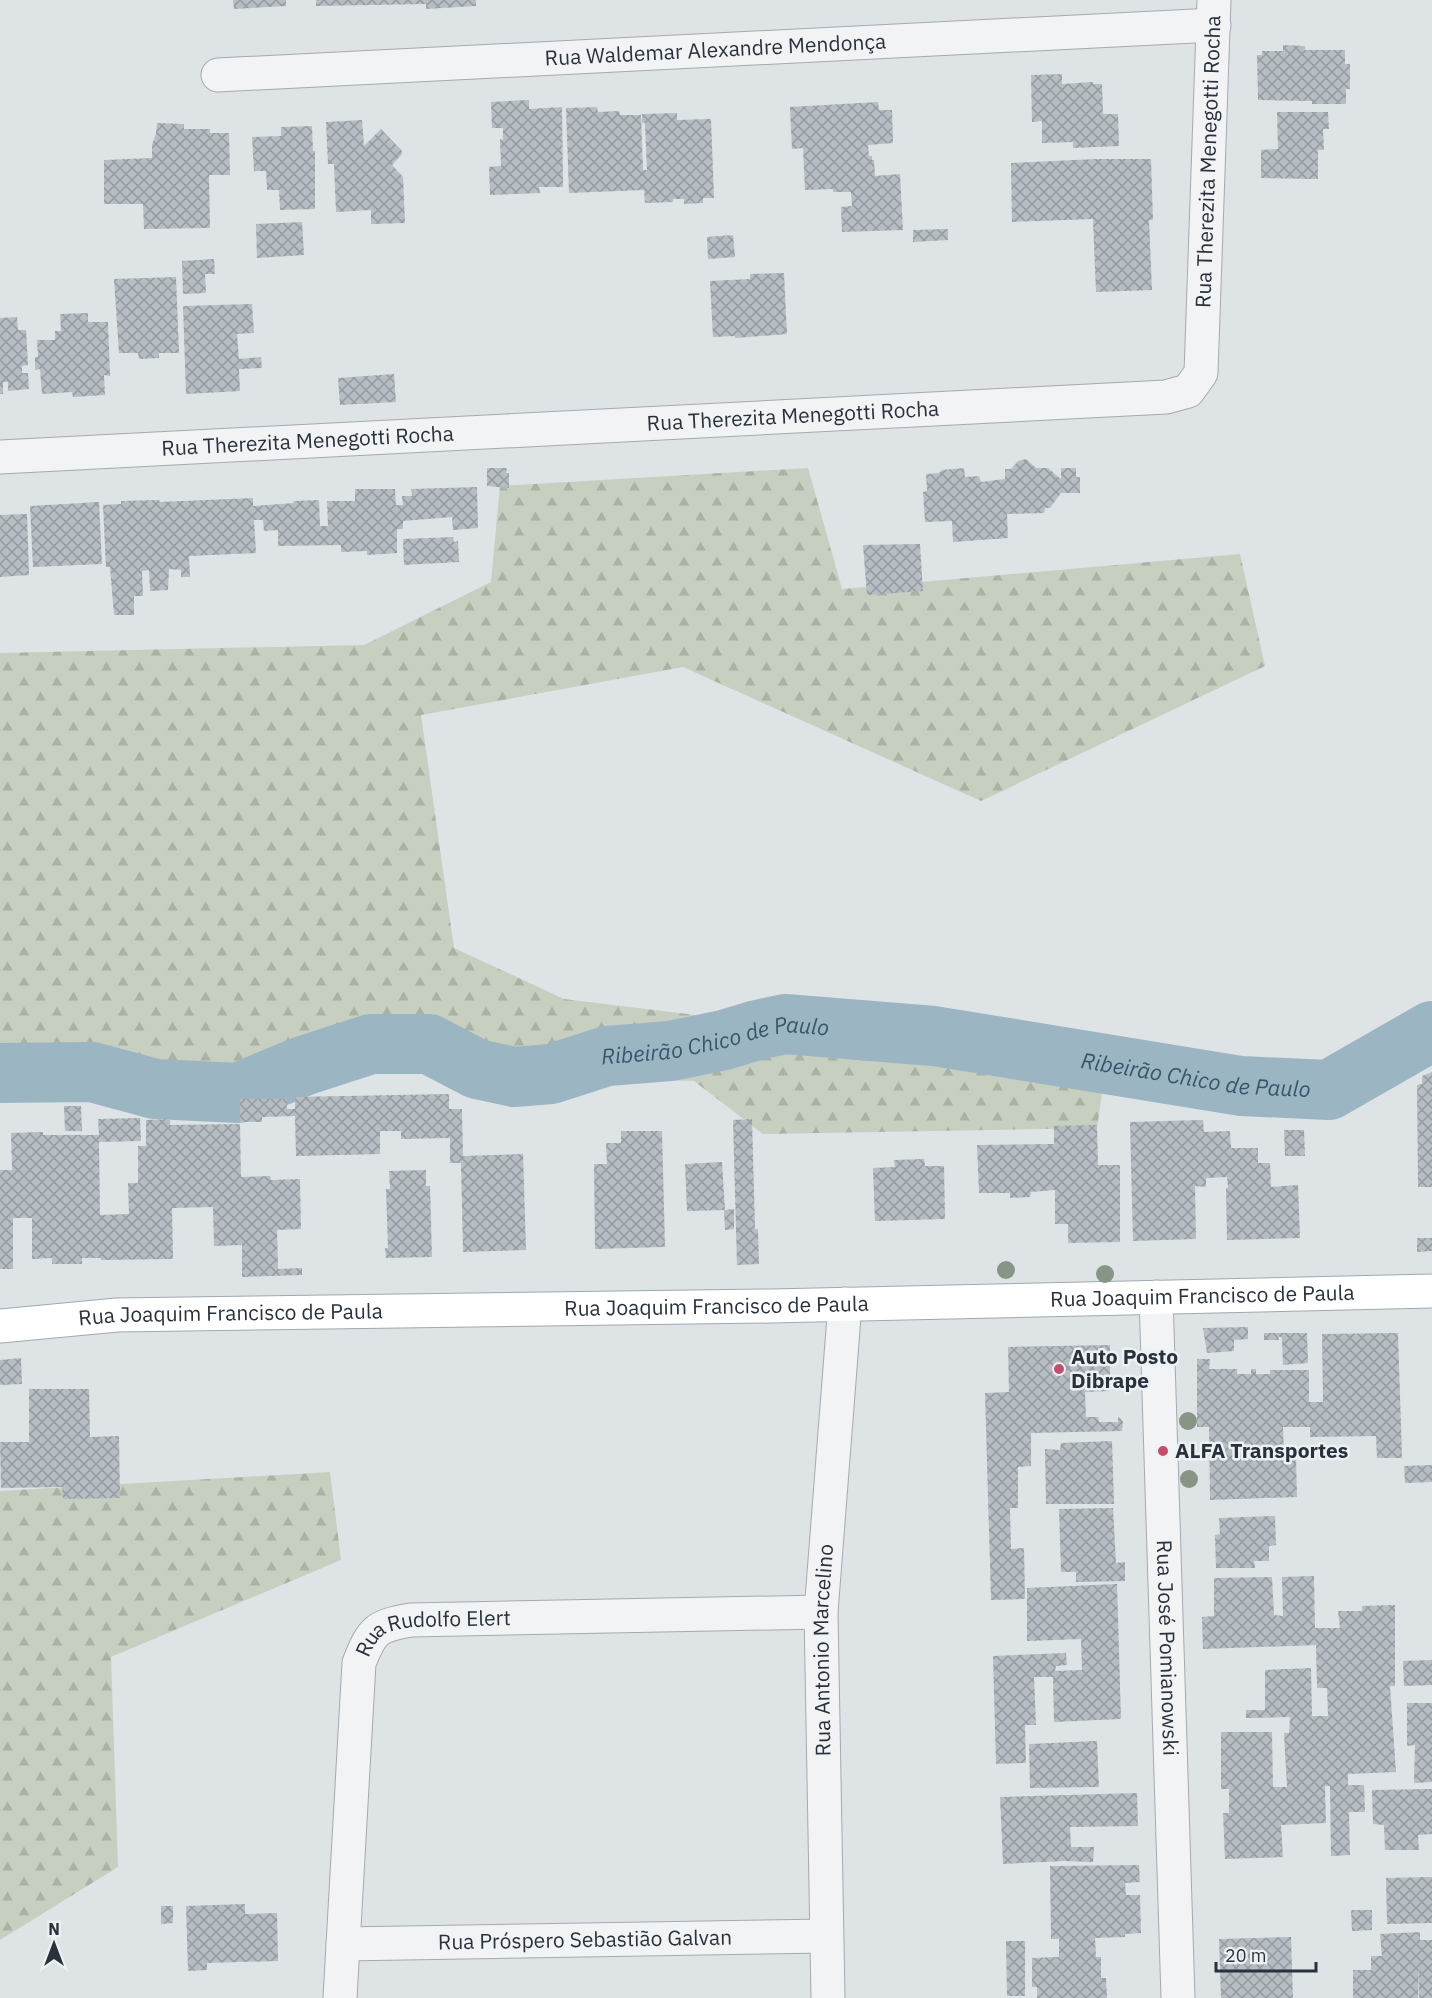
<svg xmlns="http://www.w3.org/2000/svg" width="1432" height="1998" font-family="'IBM Plex Sans',sans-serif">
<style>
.forest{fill:url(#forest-firs)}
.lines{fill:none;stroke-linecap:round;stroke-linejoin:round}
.river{stroke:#9cb5c3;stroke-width:60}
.building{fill:url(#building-cross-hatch)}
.minor-casing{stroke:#a4aab0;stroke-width:35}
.major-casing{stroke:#9fa9b1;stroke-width:35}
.minor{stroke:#f1f3f5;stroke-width:33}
.major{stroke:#fff;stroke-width:33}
.tree{fill:#889586}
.poi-dot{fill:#c14e6f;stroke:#edf1f4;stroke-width:2}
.labels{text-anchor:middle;stroke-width:5;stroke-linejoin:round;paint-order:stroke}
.street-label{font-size:21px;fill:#29323c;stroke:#edf1f4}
.poi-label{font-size:21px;font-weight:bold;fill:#29323c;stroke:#edf1f4;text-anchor:start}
.water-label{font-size:22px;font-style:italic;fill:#37566c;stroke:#edf1f4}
</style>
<defs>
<pattern id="forest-firs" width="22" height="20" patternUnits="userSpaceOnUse" patternTransform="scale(1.5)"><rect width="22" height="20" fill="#c6cfc0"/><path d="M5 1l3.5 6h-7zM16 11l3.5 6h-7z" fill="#aab2a6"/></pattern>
<pattern id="building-cross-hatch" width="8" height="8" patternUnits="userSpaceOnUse" patternTransform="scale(1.5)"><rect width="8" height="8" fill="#b6bdc3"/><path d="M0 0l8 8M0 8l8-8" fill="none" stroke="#949aa0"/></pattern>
</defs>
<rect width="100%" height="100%" fill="#dee3e6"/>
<g class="forest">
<polygon points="808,468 842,589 1240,554 1265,666 981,801 683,667 421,715 454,948 564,999 1106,1065 1097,1128 763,1134 694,1081 407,1072 0,1077 0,653 364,645 491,582 500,486"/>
<polygon points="330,1472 341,1560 111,1657 118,1867 0,1940 0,1491"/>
</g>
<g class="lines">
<path class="river" id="s1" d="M 0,1073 L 92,1072 L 155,1089 L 238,1093 L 303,1066 L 371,1044 L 429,1044 L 477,1069 L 514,1077 L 551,1074 L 607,1056 L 670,1051 L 724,1040 L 757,1030 L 785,1024 L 934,1036 L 1241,1086 L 1329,1090 L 1432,1031"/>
</g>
<g class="building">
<polygon points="233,0 286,0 286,6 234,9"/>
<polygon points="316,0 476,0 476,6 426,9 426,4 316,6"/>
<polygon points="1283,45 1305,46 1305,50 1345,50 1345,64 1350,64 1350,89 1346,89 1346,104 1312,104 1312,101 1258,100 1257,55 1262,55 1262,51 1283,51"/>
<polygon points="1062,74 1062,84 1093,82 1093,84 1102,84 1103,114 1118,114 1119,146 1073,148 1073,142 1042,143 1042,121 1032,122 1031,75"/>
<polygon points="529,100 529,109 562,107 563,187 539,187 540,193 490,195 489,167 501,166 500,139 503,140 503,128 492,128 491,102"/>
<polygon points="878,102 879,110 892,110 893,143 868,145 869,156 872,156 872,160 874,160 875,176 900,174 903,230 842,232 841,207 852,206 851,192 833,192 833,189 805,190 803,148 792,149 790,107"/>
<polygon points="597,107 598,112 619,111 620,115 641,115 643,170 647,170 645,123 642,123 642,114 677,113 677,120 711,119 714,198 703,198 703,203 684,204 684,199 673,199 673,202 645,203 644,190 569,193 566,108"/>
<polygon points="1277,112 1328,112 1329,129 1323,129 1324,150 1318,150 1318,179 1261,178 1261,150 1278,149"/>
<polygon points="362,120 364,146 381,129 402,151 402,154 392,165 403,177 405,223 371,224 371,210 336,212 334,164 328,164 326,122"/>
<polygon points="157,123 184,124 184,129 210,129 210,133 229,133 230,175 209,175 210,228 144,229 143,204 104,204 104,160 152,158 152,145 156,133"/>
<polygon points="312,126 313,151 315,151 315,209 280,210 279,190 267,190 266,171 254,171 252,137 281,136 281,127"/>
<polygon points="1097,159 1151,159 1153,220 1149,220 1152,290 1096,292 1093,219 1012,222 1011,163"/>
<polygon points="302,222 304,255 257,258 256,224"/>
<polygon points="948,229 948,240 913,242 913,230"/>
<polygon points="733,235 735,257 708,259 707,237"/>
<polygon points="214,259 215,274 205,274 206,293 183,294 182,261"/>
<polygon points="784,273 787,334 735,338 735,336 713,337 710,281 750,279 750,274"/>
<polygon points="176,277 179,353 159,353 159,358 139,359 138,353 119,353 114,279"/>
<polygon points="252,304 254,333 237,334 239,359 261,357 262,368 239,369 240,391 186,394 183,306"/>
<polygon points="88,313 88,322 108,322 110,376 104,375 105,395 73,397 72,392 42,394 40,369 35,370 35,357 38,357 37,340 55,340 55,331 61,331 60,314"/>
<polygon points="17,317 18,330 26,330 28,365 22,366 22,373 28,373 29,389 8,391 8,382 3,382 3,394 0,394 0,318"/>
<polygon points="394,374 396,402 340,405 338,378"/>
<polygon points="1026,459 1036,468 1048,468 1061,479 1061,468 1076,468 1076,477 1080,477 1080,493 1061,493 1050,508 1045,508 1044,513 1007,514 1008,538 953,542 952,521 925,522 923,492 927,491 926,474 939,473 942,470 964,468 965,477 979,476 981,482 1005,479 1005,469 1011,469 1018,461"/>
<polygon points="487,468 507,468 506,473 509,473 509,488 487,486"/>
<polygon points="477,487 478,528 453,530 452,517 403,521 403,529 397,529 397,553 367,555 367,551 341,552 341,545 278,546 278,530 264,531 263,520 254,520 256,553 189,556 190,577 181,577 181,570 169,569 168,590 150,591 149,570 142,571 143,596 134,596 134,615 114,615 110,567 106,567 103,505 121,504 121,501 159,500 160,502 253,498 253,506 294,503 293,501 319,500 320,526 328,526 327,501 355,501 355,489 395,489 396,505 403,505 402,496 412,496 411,489"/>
<polygon points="99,502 102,564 33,567 30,506"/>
<polygon points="27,514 29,575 0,577 0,515"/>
<polygon points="453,537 454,542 458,541 459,562 404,565 403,539"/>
<polygon points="920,544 923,591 867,595 863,545"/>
<polygon points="1432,1072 1432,1187 1418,1187 1417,1085 1422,1084 1422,1076"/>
<polygon points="449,1094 449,1109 462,1109 463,1156 523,1154 526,1250 463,1252 461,1163 450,1163 450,1138 401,1139 401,1131 380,1131 380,1154 296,1156 295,1116 262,1117 262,1122 240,1122 240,1099 287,1099 287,1109 295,1109 295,1097"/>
<polygon points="64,1106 81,1106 82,1131 65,1131"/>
<polygon points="140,1118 141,1141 99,1142 100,1215 129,1214 128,1183 138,1183 138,1146 146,1146 146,1120 170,1119 170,1125 240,1124 241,1177 270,1176 271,1180 300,1179 301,1229 277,1230 278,1269 302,1268 302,1275 242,1277 242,1245 214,1246 213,1207 172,1208 173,1259 101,1260 101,1258 82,1258 82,1264 52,1264 52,1258 32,1259 32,1218 13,1218 13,1269 0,1269 0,1170 12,1170 11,1133 43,1132 43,1135 99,1135 98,1119"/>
<polygon points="752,1119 755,1229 758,1229 759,1264 737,1265 733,1120"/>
<polygon points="1203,1120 1204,1132 1230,1131 1231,1148 1258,1148 1258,1163 1270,1163 1271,1187 1298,1185 1300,1238 1227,1240 1226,1188 1228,1188 1227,1177 1206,1178 1206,1187 1195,1186 1196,1239 1133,1241 1130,1122"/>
<polygon points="1097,1125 1098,1165 1120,1165 1120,1242 1068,1243 1068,1224 1055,1224 1055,1190 1031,1192 1030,1197 1010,1198 1010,1193 979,1193 977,1145 1054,1144 1054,1126"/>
<polygon points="1284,1130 1304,1130 1305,1156 1285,1156"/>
<polygon points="621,1131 662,1131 665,1247 595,1249 594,1164 607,1164 606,1143 621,1143"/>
<polygon points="924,1159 925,1166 944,1166 945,1219 875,1221 873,1168 895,1167 894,1160"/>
<polygon points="722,1162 725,1210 687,1211 685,1164"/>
<polygon points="426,1170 426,1186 430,1186 432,1257 386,1258 385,1248 388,1248 386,1189 390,1189 389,1171"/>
<polygon points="734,1209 734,1229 725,1230 724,1210"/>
<polygon points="1417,1238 1432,1238 1432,1251 1417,1252"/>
<polygon points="1248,1327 1248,1339 1234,1340 1234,1351 1207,1353 1203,1328"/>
<polygon points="1264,1333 1307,1333 1308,1363 1283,1365 1282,1338 1278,1336 1279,1340 1264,1340"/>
<polygon points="1398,1333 1402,1458 1377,1458 1376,1436 1310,1437 1310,1427 1283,1427 1284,1457 1296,1457 1297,1497 1210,1500 1209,1427 1197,1427 1197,1359 1210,1359 1209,1369 1237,1369 1237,1374 1251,1374 1251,1369 1256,1369 1256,1374 1270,1374 1270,1370 1309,1370 1309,1402 1323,1402 1322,1334"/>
<polygon points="1110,1345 1110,1391 1085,1392 1086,1417 1098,1417 1099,1422 1118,1422 1118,1417 1120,1418 1123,1422 1122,1431 1031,1433 1031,1466 1018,1467 1018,1508 1010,1508 1011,1549 1024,1548 1025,1599 991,1600 985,1393 1009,1392 1008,1347"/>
<polygon points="21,1358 22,1384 0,1385 0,1360"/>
<polygon points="29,1389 89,1389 90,1437 119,1436 120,1498 63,1499 62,1487 1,1488 0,1442 29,1442"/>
<polygon points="1112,1441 1114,1504 1046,1504 1045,1449 1060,1450 1061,1443"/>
<polygon points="1432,1465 1432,1482 1405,1483 1404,1466"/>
<polygon points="1113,1508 1116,1563 1125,1562 1125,1581 1076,1582 1076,1572 1061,1572 1059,1509"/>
<polygon points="1275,1516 1276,1545 1269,1546 1269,1561 1254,1561 1255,1568 1216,1568 1215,1535 1220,1534 1219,1518"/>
<polygon points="1314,1576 1315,1628 1340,1628 1338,1611 1362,1611 1362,1606 1395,1605 1395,1686 1390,1686 1396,1772 1348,1774 1348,1785 1364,1785 1365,1812 1349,1812 1350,1855 1331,1856 1330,1786 1325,1786 1326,1823 1281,1825 1283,1857 1225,1859 1223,1813 1229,1813 1229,1789 1221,1789 1221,1732 1272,1732 1273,1787 1287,1787 1284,1733 1289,1733 1290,1717 1246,1718 1246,1710 1265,1710 1265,1670 1311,1668 1312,1716 1328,1716 1327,1688 1317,1688 1316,1645 1203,1649 1202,1617 1214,1616 1214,1578 1272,1577 1274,1615 1283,1616 1282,1577"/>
<polygon points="1117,1584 1121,1719 1054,1722 1053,1677 1034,1677 1036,1725 1025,1725 1026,1763 996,1764 993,1656 1066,1653 1067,1665 1056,1666 1055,1671 1082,1670 1081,1639 1027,1641 1027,1588"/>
<polygon points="1432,1660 1432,1685 1404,1686 1403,1661"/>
<polygon points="1407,1703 1432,1703 1432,1782 1414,1783 1415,1745 1407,1746"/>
<polygon points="1097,1741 1099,1787 1030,1788 1029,1744"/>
<polygon points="1432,1789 1432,1834 1418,1835 1419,1850 1385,1850 1384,1825 1373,1824 1372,1790"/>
<polygon points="1137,1793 1138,1826 1070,1827 1071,1847 1094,1847 1093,1862 1064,1861 1003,1864 1000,1797"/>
<polygon points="1139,1865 1140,1882 1125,1883 1126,1895 1140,1895 1141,1933 1125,1934 1125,1937 1095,1938 1096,1957 1101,1957 1101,1978 1106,1978 1107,1998 1037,1998 1037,1987 1032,1987 1032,1958 1059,1957 1059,1939 1051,1939 1050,1866"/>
<polygon points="1432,1877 1432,1923 1387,1924 1386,1878"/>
<polygon points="245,1904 245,1914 277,1913 278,1961 207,1963 207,1970 188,1971 186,1906"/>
<polygon points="161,1906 173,1906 173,1923 161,1924"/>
<polygon points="1351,1910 1372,1910 1372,1930 1352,1931"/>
<polygon points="1420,1932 1420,1940 1432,1940 1432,1998 1419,1998 1419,1966 1418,1998 1353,1998 1353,1970 1371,1970 1371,1956 1382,1956 1380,1934"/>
<polygon points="1291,1937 1293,1998 1221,1998 1219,1939"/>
<polygon points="1006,1941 1025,1941 1025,1996 1007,1996"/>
</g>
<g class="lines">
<defs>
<g id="minor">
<path id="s2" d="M 218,75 L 1214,25"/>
<path id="s3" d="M 0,457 L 1166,397 L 1188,391 L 1201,373 L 1214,0"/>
<path id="s4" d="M 1156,1297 L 1178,1998"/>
<path id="s5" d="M 343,1944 L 826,1936"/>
<path id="s6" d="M 340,1998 L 359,1663 C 372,1630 376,1626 411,1620 L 821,1612"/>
<path id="s7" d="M 828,1998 L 821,1612 L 845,1304"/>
</g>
<g id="major">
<path id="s8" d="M 0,1326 L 117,1315 L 771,1306 L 1432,1291"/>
</g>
</defs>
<use href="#minor" class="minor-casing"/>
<use href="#major" class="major-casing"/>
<use href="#minor" class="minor"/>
<use href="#major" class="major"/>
</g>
<g class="tree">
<circle cx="1006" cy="1270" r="9"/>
<circle cx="1105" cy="1274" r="9"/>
<circle cx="1188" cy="1421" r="9"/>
<circle cx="1189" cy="1479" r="9"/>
</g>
<g class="poi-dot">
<circle cx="1059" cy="1369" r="6"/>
<circle cx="1163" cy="1451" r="6"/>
</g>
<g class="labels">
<g class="street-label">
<text dy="7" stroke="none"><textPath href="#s2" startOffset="498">Rua Waldemar Alexandre Mendonça</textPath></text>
<text dy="7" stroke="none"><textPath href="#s3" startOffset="1424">Rua Therezita Menegotti Rocha</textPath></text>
<text dy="7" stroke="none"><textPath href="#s3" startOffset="794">Rua Therezita Menegotti Rocha</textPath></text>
<text dy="7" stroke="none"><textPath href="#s3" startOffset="308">Rua Therezita Menegotti Rocha</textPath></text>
<text dy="7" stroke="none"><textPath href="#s8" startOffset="1203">Rua Joaquim Francisco de Paula</textPath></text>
<text dy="7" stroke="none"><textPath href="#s8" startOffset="717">Rua Joaquim Francisco de Paula</textPath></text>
<text dy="7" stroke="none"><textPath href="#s8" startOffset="231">Rua Joaquim Francisco de Paula</textPath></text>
<text dy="7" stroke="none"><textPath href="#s6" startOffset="426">Rua Rudolfo Elert</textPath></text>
<text dy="7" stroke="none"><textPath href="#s4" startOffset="351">Rua José Pomianowski</textPath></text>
<text dy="7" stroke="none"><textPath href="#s7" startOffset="348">Rua Antonio Marcelino</textPath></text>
<text dy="7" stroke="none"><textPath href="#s5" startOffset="242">Rua Próspero Sebastião Galvan</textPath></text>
</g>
<g class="poi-label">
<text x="1071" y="1364">Auto Posto<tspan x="1071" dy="24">Dibrape</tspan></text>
<text x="1175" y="1458">ALFA Transportes</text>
</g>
<g class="water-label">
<text dy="8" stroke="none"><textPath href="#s1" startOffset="738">Ribeirão Chico de Paulo</textPath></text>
<text dy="8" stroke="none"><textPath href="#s1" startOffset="1224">Ribeirão Chico de Paulo</textPath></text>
</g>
</g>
<g transform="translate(54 1944)" stroke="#edf1f4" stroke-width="4.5" paint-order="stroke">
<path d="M0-4.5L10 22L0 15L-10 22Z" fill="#29323c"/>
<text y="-9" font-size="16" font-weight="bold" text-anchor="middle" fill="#29323c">N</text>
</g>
<path d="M1216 1962v9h100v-9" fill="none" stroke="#29323c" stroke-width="3"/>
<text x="1225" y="1962" font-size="18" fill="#29323c" stroke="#edf1f4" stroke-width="4.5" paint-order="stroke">20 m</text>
</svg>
